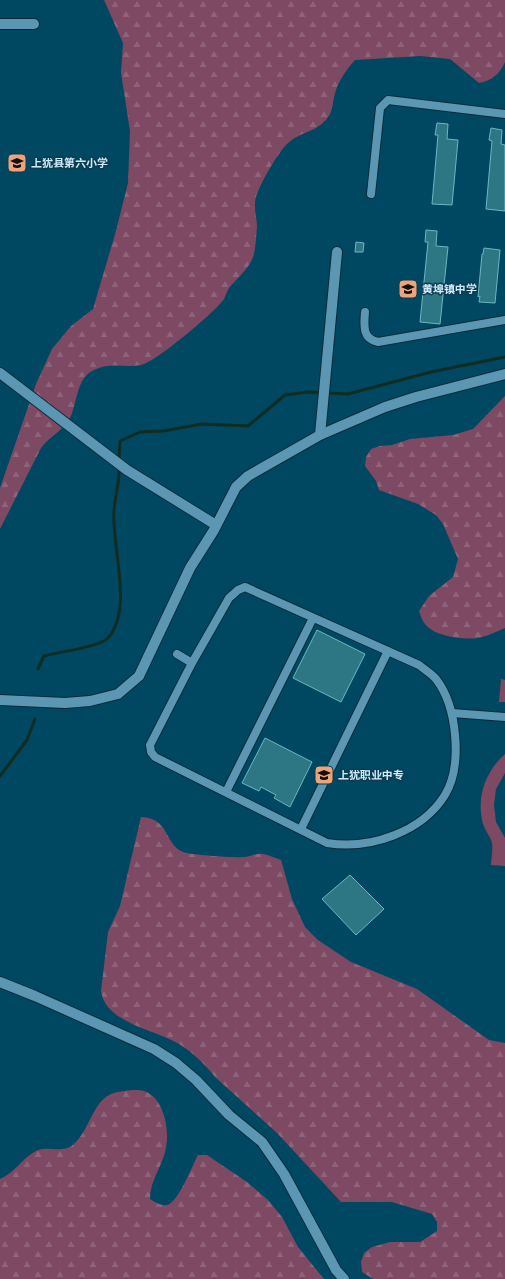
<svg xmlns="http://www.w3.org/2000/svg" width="505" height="1279" font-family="'Noto Sans','Noto Sans SC',sans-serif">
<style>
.forest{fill:url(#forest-firs)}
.park{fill:#7e4963}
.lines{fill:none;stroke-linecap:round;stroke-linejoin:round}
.stream{stroke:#102d23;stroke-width:3}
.building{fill:#2c7783;stroke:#6eb6c3}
.street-casing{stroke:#0b2b39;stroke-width:10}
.secondary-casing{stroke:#0b2b39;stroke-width:12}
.street{stroke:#5b97b3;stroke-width:8}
.secondary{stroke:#5b97b3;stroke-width:10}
.labels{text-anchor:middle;stroke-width:3;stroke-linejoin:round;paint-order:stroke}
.poi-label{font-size:11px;font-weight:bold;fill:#ceebfb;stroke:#0b3c4f;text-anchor:start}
</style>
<defs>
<pattern id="forest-firs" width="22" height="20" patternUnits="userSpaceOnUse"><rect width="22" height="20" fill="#7e4963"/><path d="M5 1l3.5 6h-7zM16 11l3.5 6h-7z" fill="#8f637a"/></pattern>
</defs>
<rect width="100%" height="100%" fill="#004861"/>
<g class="forest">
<path d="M 104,0 L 505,0 C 505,12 505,54 505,62 C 500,74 491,81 479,83 L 450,59 L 420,56 L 355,60 C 346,70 339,80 335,93 C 333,99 333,108 330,114 C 320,132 301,131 288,143 C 278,152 260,184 256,197 C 253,207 257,217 257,227 C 256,236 256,248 253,257 C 249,269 237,278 229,288 C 227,291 226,295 224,299 C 215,312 156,362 141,365 C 125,368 110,362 94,370 C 75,379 78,404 69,420 C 62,431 49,437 41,448 L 0,529 L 0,488 L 36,384 L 52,349 L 71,326 L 93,309 L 116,231 L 128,183 L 130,131 L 121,73 L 123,43 Z"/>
<path d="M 505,396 L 505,628 C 497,631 490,635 482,637 C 469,641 438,637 428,627 C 423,623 421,617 419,611 L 429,596 L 453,577 L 458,559 L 443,524 L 436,515 L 418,504 L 379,490 L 376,481 L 365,466 L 366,457 L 371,449 L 380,446 L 392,445 L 410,439 L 453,435 L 473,429 Z"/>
<path d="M 141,817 C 170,818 164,844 183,852 C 191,855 236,858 245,857 C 251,856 257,853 263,854 C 269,855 275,858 281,860 L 292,899 L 305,927 L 318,940 L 351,962 L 417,989 L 489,1040 L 505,1043 L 505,1279 L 373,1279 L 362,1272 L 361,1262 L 364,1253 L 372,1247 L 390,1242 L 420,1242 L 437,1231 L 437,1222 L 432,1214 L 392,1202 L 341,1202 L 277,1133 L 215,1077 C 206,1065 192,1052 179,1044 C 155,1029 106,1024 101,991 L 108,932 L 120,906 Z"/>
<path d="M 132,1090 C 139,1090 145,1090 150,1094 C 166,1105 170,1135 165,1152 C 161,1168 150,1181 150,1199 C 155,1202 161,1206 167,1205 C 178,1203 192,1166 198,1155 L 207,1155 L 247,1182 L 269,1201 L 282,1217 L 298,1247 L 324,1279 L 0,1279 L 0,1179 C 15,1173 22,1158 36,1151 C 46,1146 61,1152 70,1147 C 90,1134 91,1100 114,1093 C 120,1091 126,1091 132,1090 Z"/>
</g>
<g class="park">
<polygon points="501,679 505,680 505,702 499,702"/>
<path d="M 505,754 L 505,773 L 496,789 L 494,805 L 496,822 L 505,838 L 505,866 L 491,865 C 491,858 494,847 491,840 C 489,835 485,830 483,824 C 476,797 485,772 505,754 Z"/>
</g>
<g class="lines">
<g class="stream">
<polyline points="119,460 120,441 140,432 163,431 202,424 248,426 285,395 308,392 348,394 431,372 505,357"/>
<path d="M 38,669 L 44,656 C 58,652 100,647 108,638 C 134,609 111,545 114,510 C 115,495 120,482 119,468"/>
<polyline points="0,776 27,740 35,719"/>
</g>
</g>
<g class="building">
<polygon points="437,123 448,124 447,139 458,140 452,205 432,204 438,135 435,135"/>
<polygon points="491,128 502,130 501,144 505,145 505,211 486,209 492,141 489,140"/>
<polygon points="426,230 437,231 436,246 448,247 440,324 420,322 428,242 425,242"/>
<polygon points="356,242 364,243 363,252 355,252"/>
<polygon points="484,248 500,250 495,303 479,302 480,296 478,297 482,254 483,254"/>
<polygon points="317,630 365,654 341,702 293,678"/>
<polygon points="265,738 312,762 290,807 274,798 276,795 261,787 259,791 242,783"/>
<polygon points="350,875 384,909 356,935 322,899"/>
</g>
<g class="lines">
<defs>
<g id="street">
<polyline points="371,194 380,108 388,100 505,114"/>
<path d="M 365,312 C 364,325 362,339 378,342 L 505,320"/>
<path d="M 177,654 L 192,663 L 150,745 L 151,752 L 155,757 L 327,843 C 370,850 422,832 445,795 C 463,765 457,706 436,679 C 432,674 425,670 419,665 L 245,587 L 238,590 L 229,598 L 192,663"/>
<polyline points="452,713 505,717"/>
<polyline points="226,792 313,618"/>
<polyline points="301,829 388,651"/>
</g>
<g id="secondary">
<polyline points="0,24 34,24"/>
<polyline points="0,373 127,470 216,525"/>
<polyline points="320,435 337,252"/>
<polyline points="0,700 65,703 90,701 118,694 139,676 190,568 214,530 236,487 248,476 320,435 385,407 416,397 505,374"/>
<polyline points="0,982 35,996 154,1049 176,1063 196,1080 229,1115 262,1142 284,1174 336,1270 344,1279"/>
</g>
</defs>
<use href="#street" class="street-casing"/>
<use href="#secondary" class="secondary-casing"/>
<use href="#street" class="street"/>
<use href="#secondary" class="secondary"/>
</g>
<defs>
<symbol id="school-square" viewBox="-11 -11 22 22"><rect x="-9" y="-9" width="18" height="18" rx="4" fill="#efa378" stroke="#0b3c4f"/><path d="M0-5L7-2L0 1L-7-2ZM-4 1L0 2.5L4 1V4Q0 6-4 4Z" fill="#111"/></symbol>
</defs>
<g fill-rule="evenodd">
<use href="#school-square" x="6" y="152" width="22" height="22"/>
<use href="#school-square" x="397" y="278" width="22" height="22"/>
<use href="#school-square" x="313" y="764" width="22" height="22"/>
</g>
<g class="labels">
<g class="poi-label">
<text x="31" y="167">上犹县第六小学</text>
<text x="422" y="293">黄埠镇中学</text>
<text x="338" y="779">上犹职业中专</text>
</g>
</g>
</svg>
